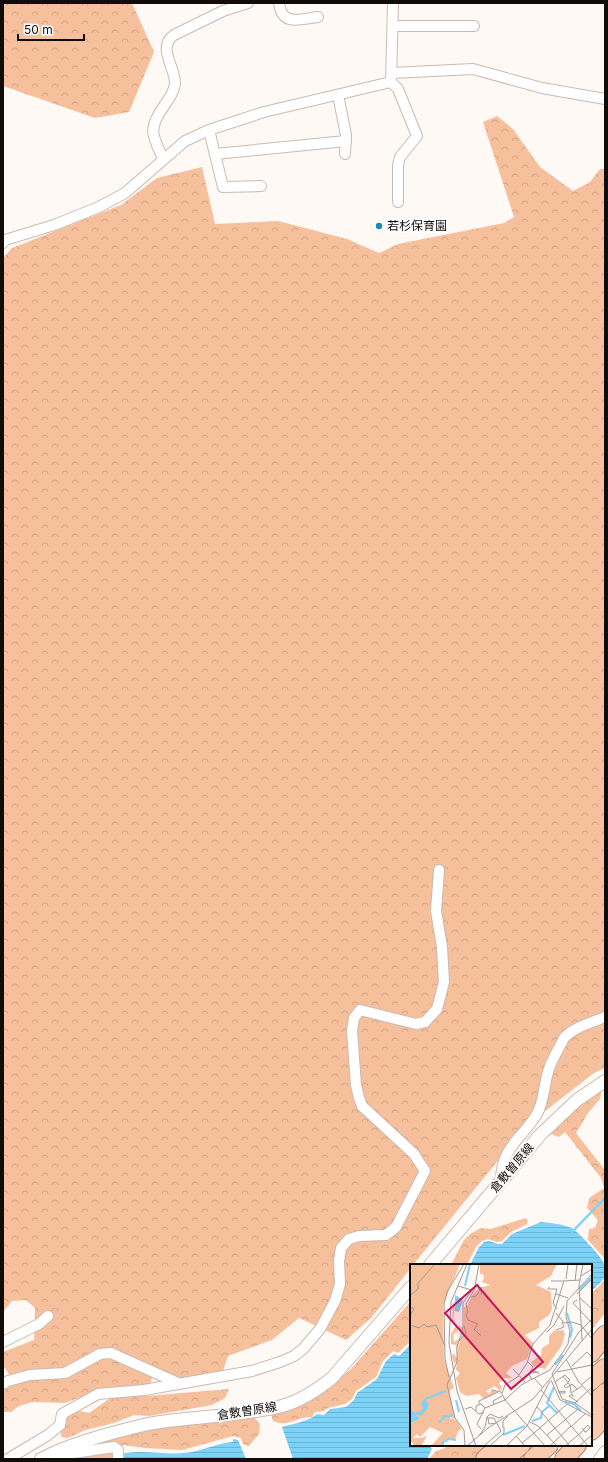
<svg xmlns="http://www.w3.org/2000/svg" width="608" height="1462" font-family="Inter,'Noto Sans JP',sans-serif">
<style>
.forest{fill:url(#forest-crowns)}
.water{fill:url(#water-rules)}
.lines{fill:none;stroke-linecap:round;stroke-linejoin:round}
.stream{stroke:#7cd2f7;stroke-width:2.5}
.minor-casing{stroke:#c8bbb3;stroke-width:12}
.tertiary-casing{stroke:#c8bbb3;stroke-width:14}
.motorway-casing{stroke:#a88875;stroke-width:20}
.minor{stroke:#fff;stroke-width:10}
.tertiary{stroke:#fff;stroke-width:12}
.motorway{stroke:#facbae;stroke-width:18}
.poi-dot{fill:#208cb2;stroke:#fff;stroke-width:1.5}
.labels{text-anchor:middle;stroke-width:4;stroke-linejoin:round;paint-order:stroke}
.poi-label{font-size:12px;fill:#110c0a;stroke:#fff;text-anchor:start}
.street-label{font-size:12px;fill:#110c0a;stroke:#fff}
.inset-river{fill:none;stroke:#7cd2f7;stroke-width:2}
.inset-road{fill:none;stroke:#a09a98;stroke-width:1}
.view{fill:#c2185b;fill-opacity:0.15;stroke:#c2185b;stroke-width:2}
.inset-edge{fill:none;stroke:#110c0a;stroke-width:2}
</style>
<defs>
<pattern id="forest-crowns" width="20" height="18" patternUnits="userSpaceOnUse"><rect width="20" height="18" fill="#f7c09d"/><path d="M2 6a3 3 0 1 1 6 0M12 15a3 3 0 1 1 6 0" fill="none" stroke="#d3a486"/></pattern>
<pattern id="water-rules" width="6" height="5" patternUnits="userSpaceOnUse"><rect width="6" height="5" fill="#7cd2f7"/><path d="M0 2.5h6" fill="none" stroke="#6ab3d2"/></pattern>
</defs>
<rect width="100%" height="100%" fill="#fff9f6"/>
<g class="forest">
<polygon points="3,3 132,3 154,52 129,112 95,118 3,86"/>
<polygon points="497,116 513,129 540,167 573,191 590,182 600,169 605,169 605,1068 594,1073 526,1126 413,1265 411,1265 411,1268 371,1318 346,1340 299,1318 272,1340 228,1356 223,1371 181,1379 167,1372 152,1378 147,1396 229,1389 225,1398 212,1405 149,1416 134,1415 114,1423 85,1430 68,1438 61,1437 61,1432 65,1416 80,1411 89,1413 112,1397 104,1388 65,1403 32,1402 19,1406 11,1412 3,1412 3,1383 9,1374 5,1368 3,1368 3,1352 34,1340 35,1308 26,1300 12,1301 3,1312 3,258 12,248 121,205 157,178 202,167 215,224 278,221 347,239 379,253 398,244 504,223 514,217 483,122"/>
<polygon points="602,1088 600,1099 588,1113 576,1133 605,1170 605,1259 588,1240 589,1229 595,1228 598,1220 587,1208 589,1198 604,1188 601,1178 565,1132 559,1137 551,1134 564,1119"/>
<polygon points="526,1218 528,1221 527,1224 511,1232 502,1241 497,1242 488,1239 482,1241 476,1247 467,1265 451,1265 464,1240 470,1234 481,1228 490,1229"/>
<polygon points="605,1280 605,1313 591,1331 591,1294"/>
<path d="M 411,1301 L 411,1341 L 398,1353 L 393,1351 L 383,1361 L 376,1377 L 356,1391 L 352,1399 L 345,1404 L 328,1408 L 324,1411 L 315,1412 L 312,1417 C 297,1416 289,1428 273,1421 L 271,1414 L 331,1385 L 350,1370 Z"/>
<polygon points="254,1417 260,1424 259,1434 249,1446 243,1444 241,1438 233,1436 182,1450 145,1448 123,1445 111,1459 55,1459 108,1440 147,1430"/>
<polygon points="445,1445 489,1445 475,1459 429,1459 436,1451 445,1448"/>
</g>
<g class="water">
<path d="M 541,1222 C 551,1223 562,1224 572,1228 C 577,1231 601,1256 603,1262 C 605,1266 605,1271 605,1275 C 604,1281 595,1287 591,1292 L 591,1265 L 470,1265 L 479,1247 L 484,1242 L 489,1241 L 498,1244 L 502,1244 L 512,1234 Z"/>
<path d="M 411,1344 L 411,1445 L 429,1445 L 432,1449 L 427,1459 L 293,1459 L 282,1427 C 292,1424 310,1421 317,1414 L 324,1415 L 330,1409 L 346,1407 L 354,1400 L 357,1393 L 377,1379 L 386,1361 L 394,1354 L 399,1356 Z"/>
<path d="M 233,1439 L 238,1440 L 246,1459 L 121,1459 L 121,1454 C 142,1449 163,1455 184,1453 C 201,1452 216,1443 233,1442 Z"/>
</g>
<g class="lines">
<polyline class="stream" points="572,1232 605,1198"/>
<defs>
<g id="minor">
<path d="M 279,3 C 282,27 300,19 318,17"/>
<polyline points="393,3 391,82 398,89 417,136 400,157 398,165 398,202"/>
<polyline points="393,26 474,26"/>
<polyline points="392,73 473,69 542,88 605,99"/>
<polyline points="338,95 346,135 345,154"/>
<polyline points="209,130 223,187 261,186"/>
<polyline points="215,154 346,141"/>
<path d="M 163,159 C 160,152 156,144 154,136 C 150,123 163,108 170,97 C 172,93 175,88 175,83 C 175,67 157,47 174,35 L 223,11 L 248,3"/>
<polyline points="3,243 5,240 54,225 99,207 125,193 185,141 209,130 264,112 391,82"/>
<path d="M 501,1181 C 501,1147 522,1139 537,1114 C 544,1101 544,1085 548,1072 C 551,1060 559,1049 564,1038 C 574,1027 591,1023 605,1017"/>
<polyline points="3,1342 39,1324 48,1316"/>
<polyline points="3,1384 8,1381 30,1375 65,1373 100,1354 111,1353 178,1383"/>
<polyline points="57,1451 61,1454 67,1454 114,1447 118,1450 118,1459"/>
<polyline points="8,1459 48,1435 60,1425 62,1414 98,1394 144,1390 252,1371 280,1362 294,1356 303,1349 320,1329 335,1301 340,1284 339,1261 341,1248 349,1239 359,1236 386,1235 396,1227 425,1171 414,1154 362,1106 359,1098 356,1085 352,1031 354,1018 360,1010 416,1024 425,1022 437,1009 444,982 442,947 436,911 439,870"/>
<polyline points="599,1459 605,1451"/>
</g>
<g id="tertiary">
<polyline points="430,1265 540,1135 577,1100 605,1081"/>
<path d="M 41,1459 C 47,1457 52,1453 58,1451 C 86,1439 118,1431 148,1424 C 192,1416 238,1417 282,1406 C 300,1401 317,1390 332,1378 L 411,1287"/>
</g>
<g id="motorway">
<polyline points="591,1353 605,1335"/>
<polyline points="591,1381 605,1368"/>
<polyline points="591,1406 605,1393"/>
<polyline points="591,1431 605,1416"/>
<polyline points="485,1459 501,1445"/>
<polyline points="504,1459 521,1445"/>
<polyline points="533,1459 549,1445"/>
<polyline points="564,1459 577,1445"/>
</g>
</defs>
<use href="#minor" class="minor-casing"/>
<use href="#tertiary" class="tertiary-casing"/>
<use href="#motorway" class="motorway-casing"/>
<use href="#minor" class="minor"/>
<use href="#tertiary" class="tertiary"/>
<use href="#motorway" class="motorway"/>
</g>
<circle class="poi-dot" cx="379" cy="226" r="4"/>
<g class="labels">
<g class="poi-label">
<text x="387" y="230">若杉保育園</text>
</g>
<g class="street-label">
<text transform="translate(512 1168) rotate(-50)" y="4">倉敷曽原線</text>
<text transform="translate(247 1411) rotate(-9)" y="4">倉敷曽原線</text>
</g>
</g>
<g transform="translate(410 1264)">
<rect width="182" height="182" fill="#fff9f6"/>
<path d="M 0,0 L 50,0 L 33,41 L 34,95 L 44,124 L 40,126 L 40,130 L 45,155 L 37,152 L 36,153 L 46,156 L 52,165 L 48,167 L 45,176 L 34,176 L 34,182 L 21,182 L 33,169 L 20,163 L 10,173 L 7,170 L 3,174 L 11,174 L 17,172 L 11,182 L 5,182 L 0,176 L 0,159 L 10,155 L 0,148 ZM 70,0 L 147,0 L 141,12 L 126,21 L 141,28 L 142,45 L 139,51 L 129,58 L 129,64 L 115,71 L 123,79 L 117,95 L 102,102 L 96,109 L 102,114 L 94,114 L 89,119 L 92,124 L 90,127 L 85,122 L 76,127 L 79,130 L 82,125 L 87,128 L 74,135 L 69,130 L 56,132 L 50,128 L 46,114 L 50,109 L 46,106 L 48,83 L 54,63 L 54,43 L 57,42 L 65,25 L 64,29 L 69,24 L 73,31 L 73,23 L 80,21 L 72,18 L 74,14 L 73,10 L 70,10 ZM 43,37 L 45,44 L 43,58 L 48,63 L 53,63 L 52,68 L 48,64 L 47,67 L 51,70 L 46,68 L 43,71 L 44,78 L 50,74 L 47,80 L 47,96 L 45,102 L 46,98 L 44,100 L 42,92 L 43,89 L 47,94 L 46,81 L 41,80 L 41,70 L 46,62 L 42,58 ZM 153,66 L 155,70 L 152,81 L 135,105 L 123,102 L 121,98 L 131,91 L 132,84 L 139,80 L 139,72 L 144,67 Z" fill="#f7c09d"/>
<path d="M 45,31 L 53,36 L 49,48 L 45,47 ZM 15,135 L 19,141 L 17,145 L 11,152 L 4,149 L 10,155 L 0,159 L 0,148 L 10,148 L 13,144 L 11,139 Z" fill="#7cd2f7"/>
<path class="inset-river" d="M 55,22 L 60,0M 170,25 L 182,13M 157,49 L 162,66 L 160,74M 145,101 L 153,91M 144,123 L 137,139 L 147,149M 15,135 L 36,127M 46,136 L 49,148M 155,138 L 164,140 L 171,147M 122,157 L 131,154 L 132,148 L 139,142M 29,159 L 34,152 L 39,153 L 43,150M 93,171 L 115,162M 34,182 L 32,179 L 39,175 L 46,176"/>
<path class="inset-road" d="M 57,0 L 41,38 L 39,79 L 47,127 L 66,182M 171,12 L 182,5M 156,15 L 158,0M 141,17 L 154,17M 165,17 L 167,0M 48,22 L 62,26M 139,23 L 138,25 L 147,25 L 143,39 L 147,45M 65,24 L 56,40 L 58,48 L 56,51 L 58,56 L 68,60 L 64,65 L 71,72M 146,30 L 158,34M 167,30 L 182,15M 0,31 L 8,25 L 8,19 L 25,0M 61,33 L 66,32 L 72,23 L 71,31M 170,34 L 182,45M 167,36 L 163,39 L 182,59M 0,42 L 4,45 L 0,52M 146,49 L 154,59 L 162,58 L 171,61 L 182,75M 182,55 L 169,68 L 142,110 L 152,135 L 165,139 L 182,151M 0,61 L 9,64 L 14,60 L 17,63 L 26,61 L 35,82M 146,66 L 154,63 L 152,58M 137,68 L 144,61 L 154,42M 172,76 L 169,21 L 173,0M 49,77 L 56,69 L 54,62M 156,95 L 168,117 L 182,132M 117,97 L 123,103 L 119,110 L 122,116M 162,102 L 177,88 L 182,93M 103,105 L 115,118M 127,108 L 123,109 L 125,107 L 126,108 L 128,108 L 129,110M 147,108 L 182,101M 109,111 L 117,99 L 123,80 L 140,61 L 154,17 L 170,16M 153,112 L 160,121 L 161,129 L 172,122M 39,113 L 35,95 L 34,40 L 37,28 L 54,0M 124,114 L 133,124M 141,116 L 150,136 L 157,139M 145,118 L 155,111 L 160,116 L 158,118M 158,119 L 154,122 L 156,124 L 162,120 L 167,125M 171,121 L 182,112M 82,126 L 91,128 L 95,136 L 135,182M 131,126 L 178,182M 148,128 L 155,127 L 155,129 L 149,129M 92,129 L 95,121 L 109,112M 163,133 L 162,130 L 159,132 L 168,138M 165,139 L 182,123M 69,140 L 69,137 L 88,128M 84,141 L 83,137 L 92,132M 127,143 L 160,182M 55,145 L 61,143 L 69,150 L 74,148M 66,147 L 66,142 L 71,140 L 75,144M 76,154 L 80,150 L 89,154 L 93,152M 78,154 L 79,160 L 86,159M 120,158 L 128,162 L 147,182M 162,162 L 175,150M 93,164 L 93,157 L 98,152M 172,164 L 175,168 L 176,168 L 180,164 L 178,161 L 173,166M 71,165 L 67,160 L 75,144 L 95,136 L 111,121 L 140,106 L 153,88 L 158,80 L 160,67 L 156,53 L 157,37 L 182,10M 123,170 L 157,140 L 182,153M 137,171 L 168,145M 69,172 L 75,163 L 77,154 L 84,154 L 91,167 L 74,182M 106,172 L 115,182M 112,179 L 123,170M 55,182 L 54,166 L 45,154 L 37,121 L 47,98 L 47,83 L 53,64 L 53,39 L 65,22 L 69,0M 57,182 L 78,164 L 123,135 L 182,65M 80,182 L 94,169 L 94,163M 96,182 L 117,162 L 140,117M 140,182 L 161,162M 155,182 L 174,166M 169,182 L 182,171"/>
<path class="view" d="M 67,21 L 133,98 L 101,125 L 35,49 Z"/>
<rect width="182" height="182" class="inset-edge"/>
</g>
<rect width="608" height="1462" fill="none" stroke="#110c0a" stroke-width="8"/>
<path d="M18 34v6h66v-6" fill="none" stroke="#110c0a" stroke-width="2"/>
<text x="24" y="34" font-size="12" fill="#110c0a" stroke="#ffffff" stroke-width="3" paint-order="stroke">50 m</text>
</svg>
